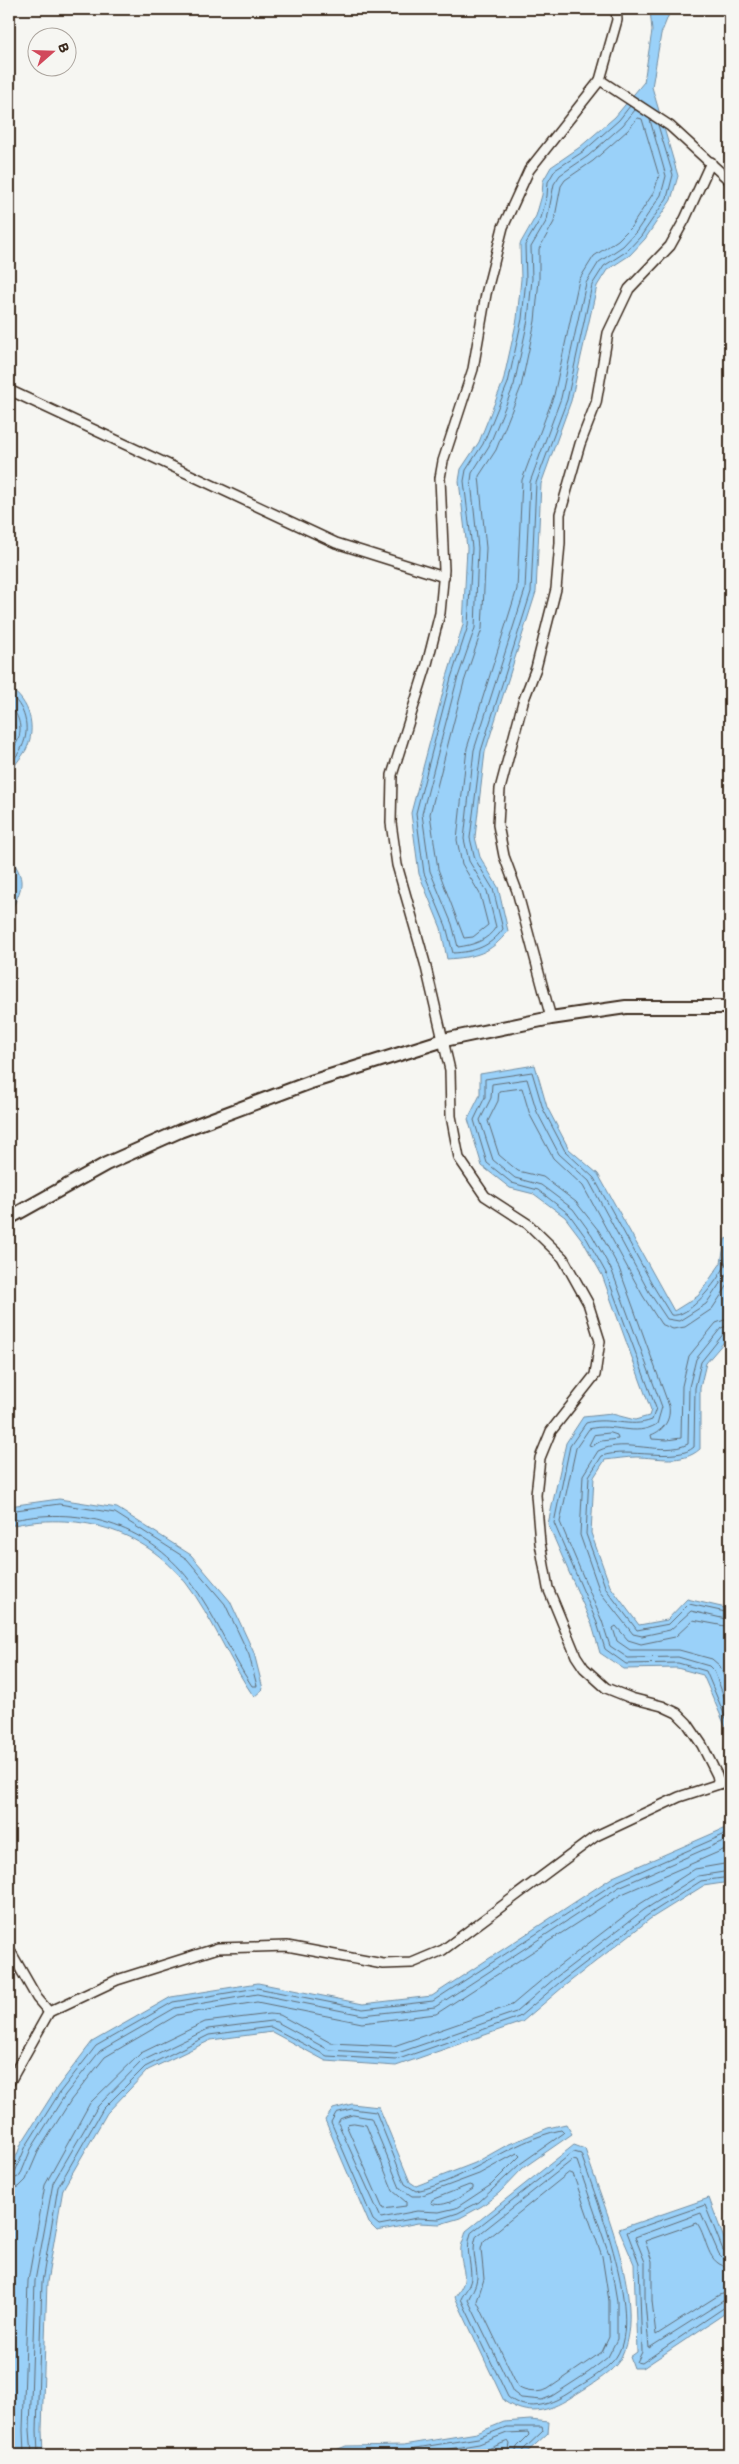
<svg xmlns="http://www.w3.org/2000/svg" width="739" height="2464" font-family="Itim,sans-serif">
<style>
.water{fill:#9ad1f9;stroke:#748ea1}
.lines{fill:none;stroke-linecap:round;stroke-linejoin:round}
.shore{stroke:#616d76;stroke-width:1}
.street-casing{stroke:#3b2a1e;stroke-width:12}
.secondary-casing{stroke:#3b2a1e;stroke-width:16}
.street{stroke:#f6f6f2;stroke-width:9}
.secondary{stroke:#f6f6f2;stroke-width:12}
</style>
<rect width="100%" height="100%" fill="#f6f6f2"/>
<filter id="ink" filterUnits="userSpaceOnUse"><feTurbulence type="fractalNoise" baseFrequency=".02" numOctaves="2"/><feDisplacementMap in="SourceGraphic" scale="10" xChannelSelector="R" yChannelSelector="G"/><feConvolveMatrix kernelMatrix="1 2 1 2 8 2 1 2 1" color-interpolation-filters="sRGB"/></filter>
<g filter="url(#ink)">
<g class="water">
<path d="M 650,9 L 671,9 L 661,34 L 652,87 L 678,176 L 671,200 L 645,239 L 630,255 L 607,270 L 597,286 L 571,401 L 541,484 L 536,592 L 485,752 L 475,837 L 480,857 L 498,887 L 508,931 C 490,954 476,957 447,959 L 441,928 L 419,874 L 411,813 L 447,677 L 463,625 L 467,548 L 459,481 L 461,469 L 479,442 L 503,382 L 517,319 L 521,279 L 520,244 L 536,216 L 542,195 L 543,181 L 551,167 L 580,147 L 615,117 L 644,82 L 652,31 Z"/>
<polygon points="730,592 730,668 727,667"/>
<path d="M 9,688 C 30,701 37,728 26,750 C 22,757 16,762 13,769 C 9,779 11,790 9,801 L 9,747 L 15,736 L 15,727 L 9,711 Z"/>
<path d="M 9,856 C 31,885 18,890 9,918 L 9,896 L 13,887 L 9,872 Z"/>
<path d="M 535,1065 L 547,1107 L 569,1149 L 598,1174 L 674,1311 L 698,1296 L 721,1263 L 725,1239 L 730,1238 L 730,1335 L 706,1363 L 700,1388 L 700,1449 C 682,1465 658,1457 636,1457 C 626,1457 615,1459 605,1460 L 594,1477 L 591,1533 L 610,1586 L 639,1625 L 667,1620 L 687,1599 L 730,1609 L 730,1737 L 703,1675 L 677,1668 L 624,1669 L 600,1653 L 592,1625 L 548,1524 L 566,1443 L 583,1417 L 612,1414 L 635,1420 L 649,1416 L 651,1410 L 602,1275 L 583,1241 L 565,1217 L 534,1194 L 510,1188 L 482,1166 L 468,1119 L 480,1095 L 480,1074 Z"/>
<path d="M 59,1499 L 117,1508 L 191,1555 L 230,1601 L 254,1653 L 263,1689 L 254,1697 C 229,1661 213,1618 186,1583 C 142,1528 76,1511 9,1526 L 9,1506 Z"/>
<polygon points="730,1826 730,1882 703,1886 650,1919 563,1987 522,2022 396,2066 326,2061 272,2032 211,2040 148,2070 107,2113 63,2189 47,2282 42,2430 43,2455 9,2455 9,2176 21,2144 56,2089 92,2042 171,1997 258,1983 363,2004 432,1996 613,1877"/>
<polygon points="352,2104 379,2107 410,2182 416,2186 475,2163 507,2145 548,2128 566,2124 572,2134 523,2168 499,2193 482,2206 460,2218 440,2224 418,2223 377,2231 369,2223 325,2120 333,2109"/>
<path d="M 574,2145 L 585,2149 C 602,2204 650,2307 619,2361 C 611,2374 584,2389 570,2398 C 547,2412 528,2417 504,2401 L 455,2297 C 473,2275 459,2270 461,2247 C 462,2242 465,2236 466,2231 Z"/>
<polygon points="709,2198 730,2255 730,2310 643,2368 634,2368 630,2357 637,2352 634,2264 619,2229"/>
<polygon points="530,2420 549,2422 548,2433 524,2455 323,2455 346,2446 404,2445 477,2433 504,2422"/>
</g>
<g class="lines">
<g class="shore">
<path d="M 630,106 L 619,120 L 584,151 L 555,170 L 548,182 L 547,196 L 541,218 L 525,245 L 526,279 L 522,319 L 508,383 L 483,444 L 466,470 L 464,481 L 472,548 L 468,626 L 451,678 L 416,813 L 424,873 L 446,926 L 453,953 C 474,952 490,947 503,929 L 493,889 L 475,859 L 470,838 L 481,751 L 531,592 L 536,483 L 567,400 L 592,285 L 604,266 L 627,251 L 641,236 L 667,198 L 673,175 L 658,125"/>
<path d="M 635,110 L 623,125 L 588,156 L 560,175 L 554,184 L 547,220 L 531,247 L 532,279 L 528,320 L 514,385 L 489,446 L 472,473 L 471,481 L 478,548 L 475,628 L 457,680 L 422,814 L 430,871 L 452,924 L 458,947 C 473,945 487,941 496,927 L 487,891 L 469,861 L 464,839 L 474,750 L 525,590 L 530,482 L 561,398 L 586,283 L 599,262 L 623,246 L 636,232 L 661,195 L 666,176 L 650,120"/>
<polygon points="638,118 642,119 659,176 654,192 631,227 618,240 594,256 579,280 554,395 522,480 517,589 467,748 457,840 462,864 480,894 488,925 473,937 464,938 438,869 430,814 464,682 482,629 486,548 479,476 496,450 521,387 535,321 539,280 539,249 554,222 561,186 565,180 593,161 628,130"/>
<path d="M 9,694 C 25,706 31,728 22,747 C 19,754 13,759 9,766"/>
<path d="M 9,710 L 15,712 C 22,724 22,738 13,748 L 9,749"/>
<path d="M 730,1243 C 727,1250 728,1259 725,1266 C 718,1280 689,1319 671,1315 L 655,1289 L 594,1178 L 565,1151 L 543,1109 L 532,1072 L 485,1079 L 485,1097 L 474,1120 L 487,1163 L 512,1183 L 538,1190 L 569,1214 L 587,1239 L 606,1273 L 656,1408 L 652,1420 C 629,1429 610,1416 586,1423 L 570,1446 L 554,1523 L 597,1623 L 605,1649 L 626,1664 L 678,1663 L 706,1671 L 730,1728"/>
<path d="M 730,1269 L 706,1304 L 679,1321 L 667,1319 L 649,1292 L 589,1181 L 559,1154 L 537,1112 L 527,1079 L 492,1084 L 491,1098 L 480,1120 L 493,1160 L 515,1178 L 541,1185 L 573,1209 L 592,1235 L 612,1271 L 662,1407 L 657,1424 C 635,1438 613,1422 589,1429 L 576,1448 L 560,1522 L 602,1621 L 610,1646 L 628,1658 L 678,1657 L 709,1666 L 714,1671 L 730,1712"/>
<path d="M 730,1282 L 712,1309 L 685,1327 L 673,1329 L 661,1324 L 643,1296 L 583,1186 L 553,1158 L 530,1115 L 522,1088 L 499,1091 L 498,1101 L 488,1121 L 499,1155 L 518,1171 L 543,1177 L 576,1202 L 599,1231 L 619,1268 L 669,1406 C 671,1420 664,1430 651,1435 L 652,1439 L 667,1440 L 681,1438 L 682,1386 L 689,1356 L 716,1323 L 730,1318"/>
<path d="M 730,1325 L 721,1328 L 696,1359 L 689,1387 L 688,1444 C 662,1457 626,1437 598,1451 L 583,1475 L 580,1535 L 600,1592 L 633,1634 L 642,1636 L 670,1630 L 691,1611 L 730,1620"/>
<path d="M 730,1332 L 724,1333 L 701,1362 L 695,1388 L 694,1447 C 677,1463 627,1447 602,1456 L 589,1476 L 586,1534 L 606,1589 L 637,1630 L 669,1624 L 689,1604 L 730,1613"/>
<polygon points="611,1433 617,1435 618,1439 601,1441 592,1446 589,1445 594,1435"/>
<path d="M 9,1511 L 59,1504 L 115,1513 L 187,1559 L 225,1604 L 249,1655 L 257,1686 L 252,1686 C 229,1652 215,1614 190,1581 C 146,1523 77,1505 9,1521"/>
<polyline points="730,1627 693,1620 675,1637 641,1644 628,1640 616,1626 613,1628 617,1641 630,1650 679,1650 712,1659 720,1666 730,1692"/>
<path d="M 352,2109 L 376,2112 L 405,2184 L 416,2191 C 468,2180 509,2141 561,2130 L 564,2133 L 520,2164 L 479,2202 L 458,2213 L 439,2219 L 417,2218 L 379,2225 L 373,2220 L 331,2122 L 336,2113 Z"/>
<polygon points="353,2115 371,2118 400,2188 412,2196 420,2196 479,2174 517,2153 520,2156 491,2185 456,2208 439,2212 417,2211 381,2218 338,2123 340,2119"/>
<polygon points="354,2123 366,2125 393,2191 406,2202 406,2206 383,2209 347,2127 348,2124"/>
<path d="M 574,2152 L 581,2154 C 595,2197 648,2323 613,2361 C 600,2375 582,2384 567,2394 C 548,2406 526,2412 508,2397 L 461,2299 C 464,2292 470,2287 471,2278 C 471,2261 465,2250 471,2233 Z"/>
<path d="M 573,2160 L 577,2161 L 609,2254 L 617,2301 L 617,2339 L 608,2357 L 589,2372 L 552,2396 L 542,2400 L 521,2398 L 513,2392 L 468,2300 C 471,2293 476,2287 477,2278 C 477,2263 471,2252 476,2237 Z"/>
<path d="M 569,2173 L 573,2174 L 602,2256 L 609,2301 L 609,2337 L 602,2352 L 548,2389 C 540,2393 526,2393 518,2387 L 477,2301 L 484,2279 L 481,2249 L 483,2242 Z"/>
<polyline points="9,2175 15,2172 26,2146 60,2092 96,2046 173,2002 257,1988 363,2009 433,2001 616,1882 730,1832"/>
<polyline points="9,2181 20,2176 31,2149 65,2095 100,2051 175,2008 257,1994 363,2015 435,2007 619,1887 730,1838"/>
<path d="M 470,2185 L 473,2186 L 473,2189 C 462,2196 444,2209 431,2203 L 432,2200 Z"/>
<polyline points="9,2189 19,2187 26,2180 38,2152 71,2100 105,2057 177,2015 257,2002 362,2023 436,2014 622,1894 730,1847"/>
<polyline points="730,2253 723,2250 705,2205 627,2232 639,2263 642,2352 637,2362 642,2363 725,2307 730,2306"/>
<polyline points="730,2260 724,2259 719,2254 701,2213 635,2237 645,2262 645,2301 649,2348 723,2301 730,2300"/>
<path d="M 730,2267 C 706,2266 708,2238 697,2223 L 645,2241 L 652,2261 L 652,2301 L 656,2335 L 719,2295 L 730,2292"/>
<polyline points="24,2455 23,2430 28,2281 45,2185 90,2103 141,2053 205,2022 270,2014 280,2015 331,2043 394,2046 512,2005 551,1972 640,1904 695,1869 730,1863"/>
<polyline points="32,2455 30,2430 35,2281 53,2183 98,2106 142,2061 208,2029 271,2021 277,2022 329,2050 395,2054 516,2012 555,1978 644,1910 698,1876 730,1871"/>
<polyline points="38,2455 37,2430 42,2282 58,2187 103,2109 145,2067 209,2035 271,2027 327,2056 396,2060 519,2017 559,1983 648,1915 701,1881 730,1877"/>
<polyline points="336,2455 347,2451 404,2450 478,2438 506,2427 542,2427 543,2431 523,2450 521,2455"/>
<polyline points="413,2455 479,2444 507,2433 528,2432 529,2435 517,2447 515,2455"/>
<polyline points="458,2455 483,2451 508,2441 510,2444 508,2455"/>
</g>
<defs>
<g id="street">
<polyline points="600,80 670,126 730,181"/>
<polyline points="9,390 336,543 444,577"/>
<polyline points="551,1018 517,891 504,856 498,825 500,789 523,702 536,668 556,589 560,543 560,514 580,444 596,403 608,333 629,289 670,246 685,219 711,162"/>
<polyline points="719,1784 730,1781"/>
<polyline points="9,1949 37,1998 49,2012 117,1980 218,1948 287,1946 383,1964 412,1963 443,1950 596,1836 679,1797 719,1784 717,1775 702,1745 687,1723 677,1713 662,1706 631,1698 606,1688 584,1668 576,1656 548,1588 540,1543 536,1495 540,1458 551,1431 595,1375 600,1341 588,1303 563,1258 528,1224 485,1196 459,1158 451,1116 450,1070 425,963 397,865 391,823 392,775 427,664 440,613 444,570 440,478 443,461 473,369 486,294 503,227 529,170 600,80 617,20 616,9"/>
<polyline points="9,2083 49,2012"/>
</g>
<polyline id="secondary" points="9,1218 106,1164 180,1131 311,1082 444,1040 551,1018 626,1007 730,1007"/>
</defs>
<use href="#street" class="street-casing"/>
<use href="#secondary" class="secondary-casing"/>
<use href="#street" class="street"/>
<use href="#secondary" class="secondary"/>
</g>
</g>
<rect width="739" height="2464" fill="none" stroke="#f6f6f2" stroke-width="30"/>
<rect x="15" y="15" width="709" height="2434" fill="none" stroke="#3b2a1e" stroke-width="2" filter="url(#ink)"/>
<g transform="translate(52 52) rotate(70)"><circle r="24" fill="#f6f6f2" stroke="#aba49d"/>
<path d="M0-4L9 19L0 12L-9 19Z" fill="#d1495b"/>
<text y="-8" font-size="14" font-weight="bold" text-anchor="middle" fill="#3b2a1e">B</text>
</g>
</svg>
